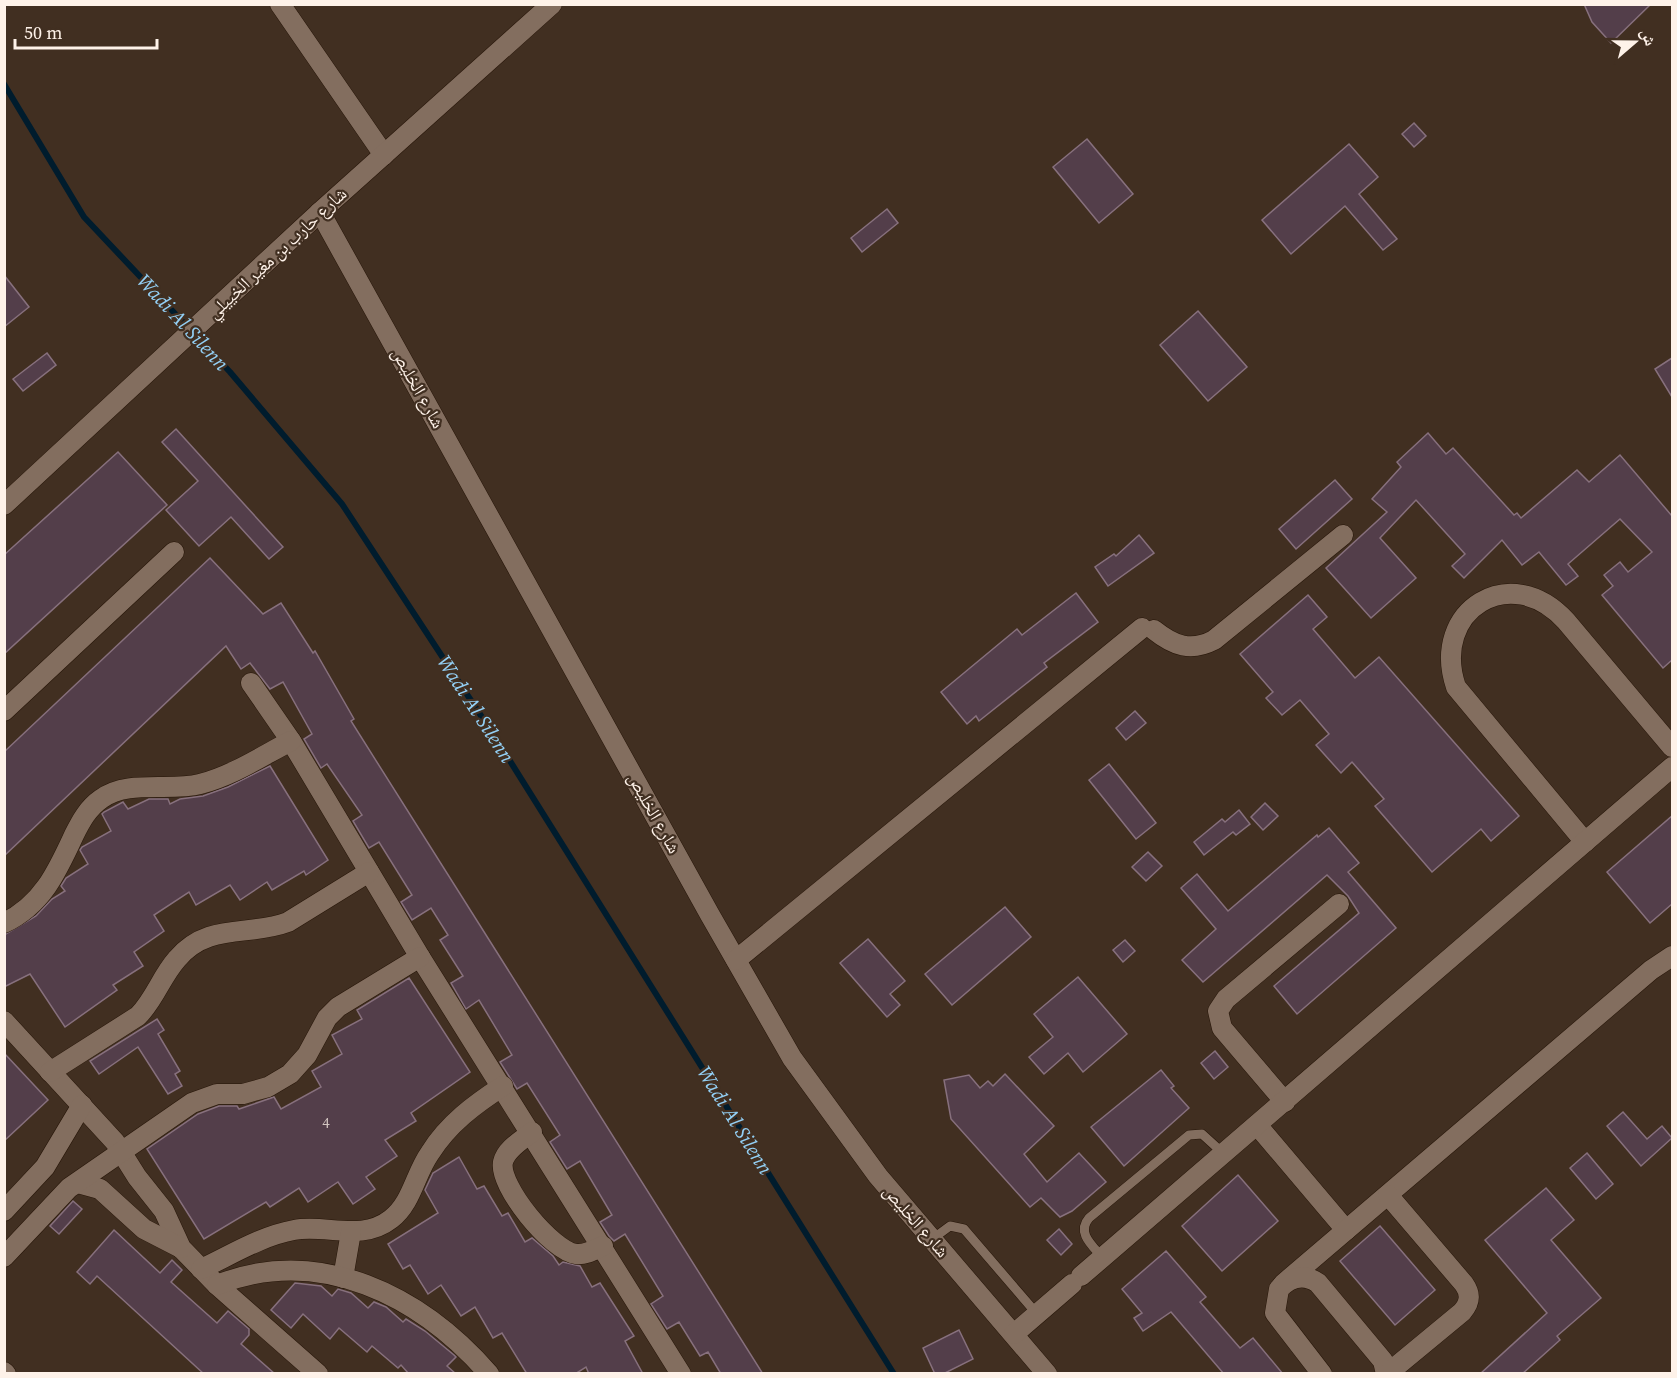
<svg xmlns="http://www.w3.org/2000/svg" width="1677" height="1378" font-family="'Source Serif 4','Noto Naskh Arabic',serif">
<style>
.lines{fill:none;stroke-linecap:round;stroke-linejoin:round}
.stream{stroke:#001c2d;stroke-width:6}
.building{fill:#533e4a;stroke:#87707d;stroke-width:1.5}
.lane-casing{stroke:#271609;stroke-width:10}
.street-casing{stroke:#271609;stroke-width:21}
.lane{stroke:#836e5f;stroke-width:9}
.street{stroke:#836e5f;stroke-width:20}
.labels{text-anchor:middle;stroke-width:4.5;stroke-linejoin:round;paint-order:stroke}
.number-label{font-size:15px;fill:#d3c5c1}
.street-label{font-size:18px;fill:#fef2e9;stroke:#412f21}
.water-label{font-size:20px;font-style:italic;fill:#93cff4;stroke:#412f21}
</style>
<rect width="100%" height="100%" fill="#412f21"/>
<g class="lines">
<polyline class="stream" points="4,84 84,217 230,372 342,504 495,737 894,1374"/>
</g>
<g class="building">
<polygon points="1584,4 1651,4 1611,43 1592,22"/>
<polygon points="1414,123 1426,136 1414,147 1402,134"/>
<polygon points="1087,139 1133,194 1099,223 1053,167"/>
<polygon points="1349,144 1378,177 1359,194 1397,239 1383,250 1345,206 1291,254 1262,220"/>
<polygon points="887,209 898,223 862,252 851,238"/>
<polygon points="4,275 29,307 4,327"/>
<polygon points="1198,311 1247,367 1208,401 1160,345"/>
<polygon points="47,353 56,365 23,391 13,379"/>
<polygon points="1672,358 1672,397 1655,369"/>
<polygon points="176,429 283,547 269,559 231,517 199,546 166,510 198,481 162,442"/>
<polygon points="1428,433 1446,454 1453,448 1514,515 1517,513 1521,518 1577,470 1589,482 1620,455 1672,516 1672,660 1663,668 1602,595 1613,586 1604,575 1620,562 1628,572 1652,552 1620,519 1568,564 1578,576 1566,585 1539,552 1522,565 1502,540 1464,578 1452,566 1465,554 1416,500 1380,538 1416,578 1371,618 1326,568 1387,512 1372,499 1401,467 1397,462"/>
<polygon points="118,452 167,505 4,654 4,555"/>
<polygon points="1335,480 1352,499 1296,549 1279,529"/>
<polygon points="1139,535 1154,553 1108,586 1095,567 1114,554 1116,556"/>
<polygon points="210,558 263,614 281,603 313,653 315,651 354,719 351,721 763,1374 721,1374 708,1352 700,1356 679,1322 667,1329 651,1304 663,1296 625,1234 614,1241 609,1236 600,1222 612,1215 580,1161 567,1169 550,1142 560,1135 527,1083 517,1089 500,1062 512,1055 479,1000 466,1009 451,983 463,976 440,940 448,935 431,908 412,920 401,902 412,895 379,842 369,848 353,821 362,815 327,764 321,768 304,739 312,734 283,682 270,689 250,663 241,669 226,646 4,856 4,752"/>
<polygon points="1076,593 1098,622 1044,663 1047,667 979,721 976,716 967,724 941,692 1017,629 1022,635"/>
<polygon points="1308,595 1327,617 1313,629 1355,678 1379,657 1519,816 1491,841 1481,829 1432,872 1375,806 1384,799 1352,762 1341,773 1316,745 1329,734 1300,700 1282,715 1266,698 1273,692 1240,654"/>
<polygon points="1135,711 1146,723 1126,740 1116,728"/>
<polygon points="1109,764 1156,823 1136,839 1089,780"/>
<polygon points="270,766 328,860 306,875 304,871 272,890 267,882 240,900 230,885 196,905 189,892 154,915 164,931 134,952 143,966 113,985 117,990 65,1027 30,974 4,987 4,935 36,916 52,899 65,891 61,886 66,878 88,864 80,850 82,847 111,831 102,814 104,812 123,802 128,809 149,799 168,799 170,804 180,799 203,796 228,787"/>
<polygon points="1265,803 1278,816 1263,830 1251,817"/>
<polygon points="1239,810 1250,824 1236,835 1233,832 1204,855 1194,842 1222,819 1225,822"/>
<polygon points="1672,816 1672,904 1650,923 1607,872"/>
<polygon points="1329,828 1359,863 1348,872 1396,928 1297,1014 1274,986 1359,913 1348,896 1327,875 1203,982 1182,960 1216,929 1181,888 1197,874 1228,911 1317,835 1318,837"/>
<polygon points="1148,852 1162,866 1146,881 1132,867"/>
<polygon points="1005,907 1031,937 952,1005 925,974"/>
<polygon points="868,939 905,981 890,994 900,1005 887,1017 840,963"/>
<polygon points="1125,940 1135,951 1123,962 1113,950"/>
<polygon points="1078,977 1127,1034 1083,1072 1068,1053 1044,1074 1029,1057 1053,1037 1034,1014"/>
<polygon points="409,978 470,1072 411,1113 416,1121 385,1140 397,1156 366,1177 375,1189 353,1204 338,1182 308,1202 299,1188 270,1207 266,1202 204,1239 147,1149 198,1114 219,1106 237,1106 239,1109 274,1097 281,1109 321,1087 312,1071 342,1054 332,1035 362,1019 357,1010"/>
<polygon points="157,1019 164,1030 158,1034 180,1071 175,1074 182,1086 168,1094 138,1047 99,1074 90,1061"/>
<polygon points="1215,1051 1228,1067 1214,1079 1201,1063"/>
<polygon points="4,1053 48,1100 4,1141"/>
<polygon points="1161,1070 1174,1086 1171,1088 1189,1108 1124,1166 1091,1127"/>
<polygon points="1005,1074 1054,1126 1024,1154 1047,1182 1079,1153 1106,1182 1072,1211 1060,1217 1041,1198 1030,1207 951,1119 944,1080 969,1075 980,1088 988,1081 993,1086"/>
<polygon points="1623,1112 1647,1139 1662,1126 1672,1138 1641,1166 1607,1126"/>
<polygon points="1587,1153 1613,1184 1596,1199 1570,1168"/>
<polygon points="459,1157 477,1189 484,1186 502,1216 508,1213 525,1242 532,1238 553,1256 559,1265 563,1262 580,1266 592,1287 600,1283 634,1336 625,1341 643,1374 589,1374 586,1367 575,1374 527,1374 502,1333 493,1338 475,1307 461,1316 441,1285 428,1294 410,1265 403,1269 388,1244 438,1213 425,1190 433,1173"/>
<polygon points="1238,1175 1278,1221 1222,1271 1182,1226"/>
<polygon points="1546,1188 1574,1220 1551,1240 1601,1298 1557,1336 1560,1340 1522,1374 1480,1374 1547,1313 1485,1240"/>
<polygon points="73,1201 82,1209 59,1234 50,1226"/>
<polygon points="1380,1226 1435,1290 1395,1325 1340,1261"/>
<polygon points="1059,1229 1072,1244 1061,1255 1047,1240"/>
<polygon points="114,1230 160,1273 172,1260 182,1270 171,1282 217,1323 228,1311 249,1329 249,1335 241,1344 275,1374 204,1374 97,1276 90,1284 77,1272"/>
<polygon points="1166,1251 1206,1297 1200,1302 1240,1348 1253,1338 1283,1374 1224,1374 1171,1312 1143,1331 1134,1318 1142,1313 1122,1289"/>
<polygon points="295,1283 321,1286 332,1296 338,1289 351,1293 368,1308 374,1302 386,1307 403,1322 406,1319 425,1331 454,1355 456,1357 447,1366 456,1374 409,1374 401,1365 398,1368 372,1346 367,1352 339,1328 330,1339 303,1314 291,1328 271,1310"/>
<polygon points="959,1330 973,1359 943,1374 935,1374 923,1348"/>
</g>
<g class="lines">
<defs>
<g id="lane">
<polyline points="931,1240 950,1226 964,1229 1037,1314"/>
<path d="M 1103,1258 C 1093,1246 1076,1233 1089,1218 L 1189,1135 L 1202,1134 L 1224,1154"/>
</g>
<g id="street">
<polyline points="280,4 384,155"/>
<polyline points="320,212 710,915 792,1058 878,1176 1047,1374"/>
<polyline points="4,505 320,212 552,4"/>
<path d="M 1154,630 C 1174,646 1191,652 1214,640 L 1343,535"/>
<polyline points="251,683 291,741 420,957 681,1374"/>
<polyline points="4,711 174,552"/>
<path d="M 1585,842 L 1456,687 C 1430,610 1511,560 1566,621 L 1672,747"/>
<path d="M 4,923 C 42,905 57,872 74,835 C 81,821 88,808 101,799 C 128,779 169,792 200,784 C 232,776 262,756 291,741"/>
<polyline points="736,960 1142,628"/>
<polyline points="4,1021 115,1142 137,1177 164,1211 181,1248 217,1285 318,1374"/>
<path d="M 50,1072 L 138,1016 C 155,999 161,977 177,959 C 208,922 249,937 288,922 L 369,872"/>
<polyline points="1285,1102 1222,1028 1218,1011 1226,999 1339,904"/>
<polyline points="1257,1125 1346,1230"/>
<path d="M 532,1132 C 522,1140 506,1149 503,1162 C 498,1186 552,1251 576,1254 C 586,1255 594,1250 603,1246"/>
<polyline points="78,1183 100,1189 144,1229 181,1248"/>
<polyline points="4,1211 45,1167 82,1105"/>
<polyline points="4,1257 69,1188 192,1103 217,1094 243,1094 268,1087 290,1074 307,1055 327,1018 338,1007 420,957"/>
<path d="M 201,1269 C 231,1255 261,1236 294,1230 C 326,1224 362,1242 391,1219 C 412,1203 415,1174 430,1153 C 448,1124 475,1104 503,1086"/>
<polyline points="1081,1276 1672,767"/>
<polyline points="343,1278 351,1232"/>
<polyline points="1283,1284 1651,970 1672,956"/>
<path d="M 217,1285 C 320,1244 421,1296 489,1374"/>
<polyline points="1014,1334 1072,1284"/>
<polyline points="4,1372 6,1374"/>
<path d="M 1322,1374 L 1275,1313 L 1279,1289 C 1290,1277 1304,1273 1318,1283 L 1383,1361 L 1386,1374"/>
<path d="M 1387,1374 L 1462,1312 C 1470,1303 1471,1294 1464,1284 L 1388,1195"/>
</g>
</defs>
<use href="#lane" class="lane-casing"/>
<use href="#street" class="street-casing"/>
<use href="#lane" class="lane"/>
<use href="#street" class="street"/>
</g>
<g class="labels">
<g class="number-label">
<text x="326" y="1128">4</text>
</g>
<g class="street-label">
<text transform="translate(277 253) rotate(-43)" y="6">شارع حارب بن مغير الخييلي</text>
<text transform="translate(418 388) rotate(61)" y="6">شارع الخليص</text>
<text transform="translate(654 813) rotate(61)" y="6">شارع الخليص</text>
<text transform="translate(916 1221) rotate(49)" y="6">شارع الخليص</text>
</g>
<g class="water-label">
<text transform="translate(183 322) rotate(47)" y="7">Wadi Al Silenn</text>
<text transform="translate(476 709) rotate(57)" y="7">Wadi Al Silenn</text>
<text transform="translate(735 1120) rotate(58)" y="7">Wadi Al Silenn</text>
</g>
</g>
<rect width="1677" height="1378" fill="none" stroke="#fef2e9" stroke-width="12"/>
<g transform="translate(1635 42) rotate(70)" stroke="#412f21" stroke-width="4.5" paint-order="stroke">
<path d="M0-4.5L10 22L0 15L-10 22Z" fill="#fef2e9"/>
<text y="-9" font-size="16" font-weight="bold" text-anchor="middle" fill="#fef2e9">ش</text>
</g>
<path d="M15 39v9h142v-9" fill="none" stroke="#fef2e9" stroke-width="3"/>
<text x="24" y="39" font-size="18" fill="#fef2e9" stroke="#412f21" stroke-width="4.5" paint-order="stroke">50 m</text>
</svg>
